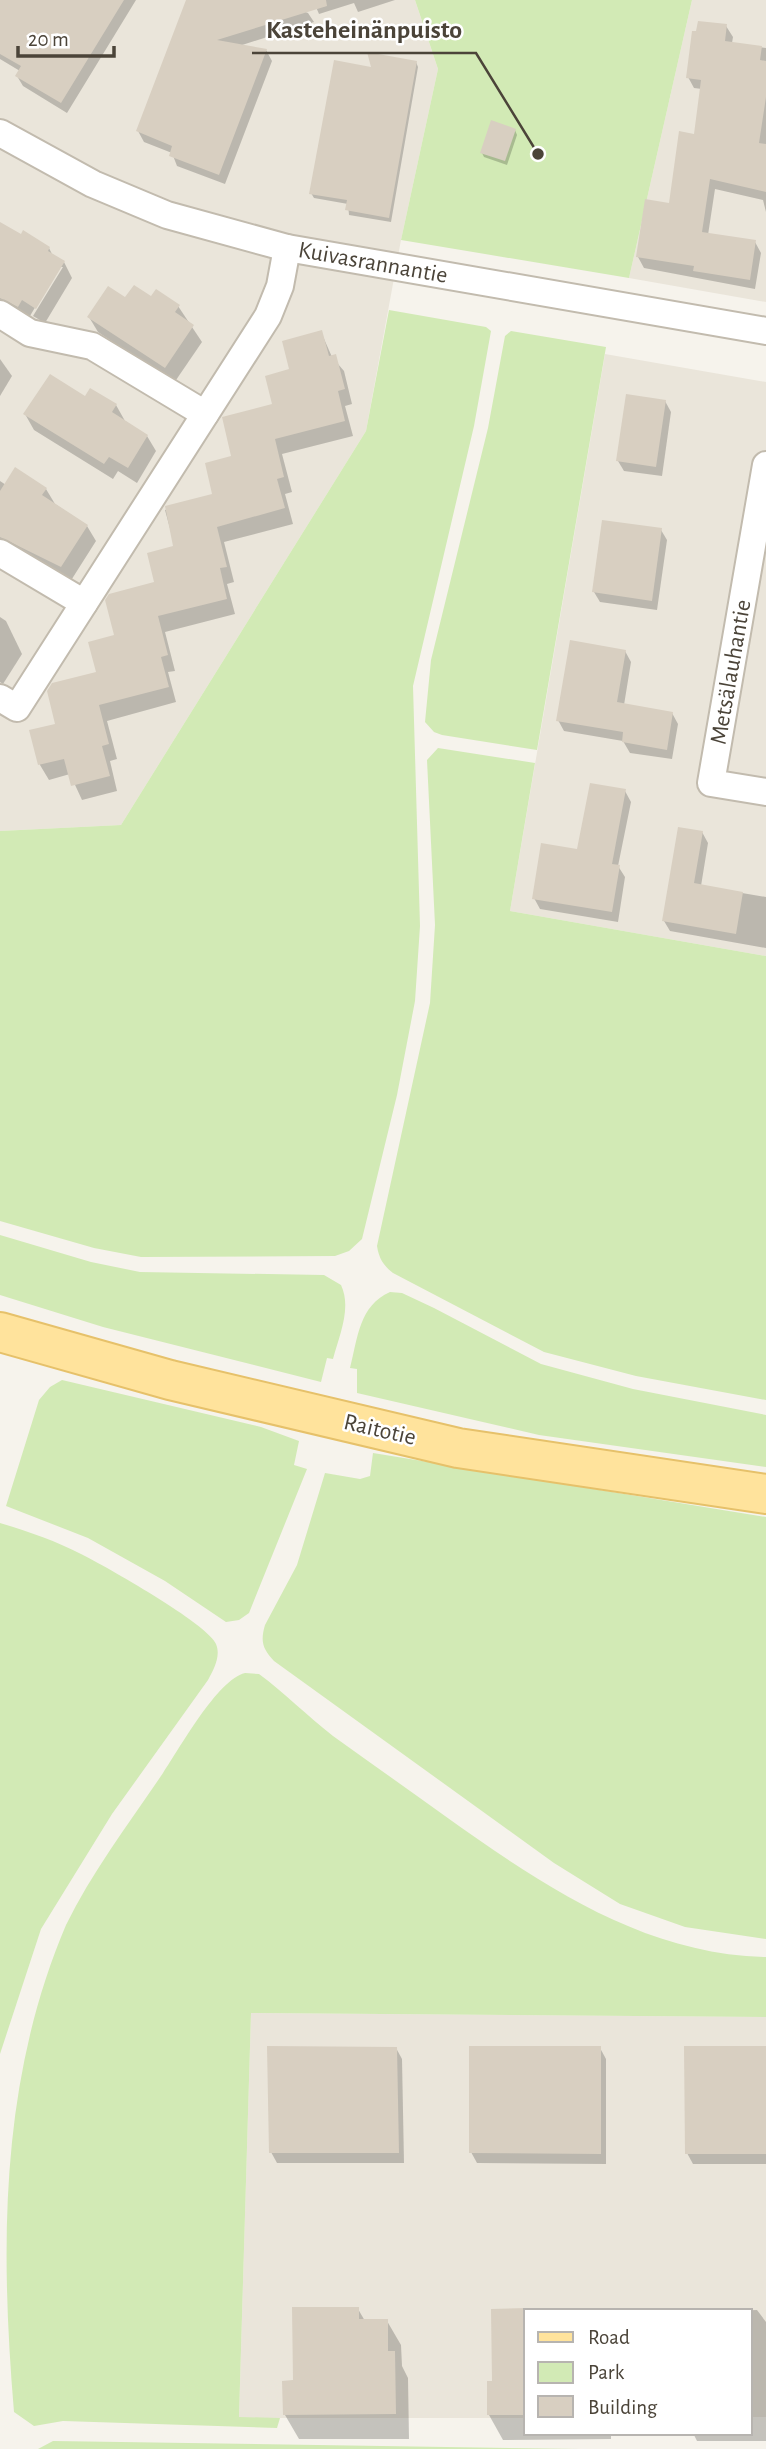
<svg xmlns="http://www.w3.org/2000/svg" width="766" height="2449" font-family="'Alegreya Sans',sans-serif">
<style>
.residential{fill:#eae5da}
.green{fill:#d2eab5}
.shadow{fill:#0003}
.building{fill:#d8cfc1}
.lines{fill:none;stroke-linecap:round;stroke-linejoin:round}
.minor-casing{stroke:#c2bbae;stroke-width:30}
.primary-casing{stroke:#e6c16a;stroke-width:42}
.minor{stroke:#fff;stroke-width:26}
.primary{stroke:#ffe39c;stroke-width:38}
.labels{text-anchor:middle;stroke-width:5;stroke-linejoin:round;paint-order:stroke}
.street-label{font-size:24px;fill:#4b4439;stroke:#fff}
.leader{fill:none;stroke:#4b4439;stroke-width:2.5}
.callout-dot{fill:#4b4439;stroke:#fff;stroke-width:2.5}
.callout-label{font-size:26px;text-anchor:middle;font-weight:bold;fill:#4b4439;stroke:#fff;stroke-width:5;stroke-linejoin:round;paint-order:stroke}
</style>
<rect width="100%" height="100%" fill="#f6f3ec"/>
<g class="residential">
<polygon points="0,0 415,0 438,69 401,240 366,431 121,825 0,831"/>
<polygon points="692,0 766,0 766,302 629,278"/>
<polygon points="605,354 766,382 766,956 510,911"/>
<polygon points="251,2013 766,2017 766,2417 750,2417 750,2311 526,2311 526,2418 239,2418"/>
</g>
<g class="green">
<polygon points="415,0 692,0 629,278 401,240 438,69"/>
<polygon points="389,310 486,327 491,331 474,426 413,686 420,926 415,1001 397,1095 362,1239 349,1251 335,1256 141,1257 94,1248 0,1221 0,831 121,825 366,431"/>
<polygon points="511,331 606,347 537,750 442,735 434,732 425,722 431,660 488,428 505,336"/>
<path d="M 438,748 L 535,763 L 510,911 L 766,956 L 766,1400 L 636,1376 L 544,1352 L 393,1273 C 384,1266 379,1259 377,1246 L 430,1003 L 435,925 L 427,760 Z"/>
<path d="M 0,1235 L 91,1262 L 140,1272 L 324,1275 L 341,1285 C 352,1308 339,1336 333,1359 L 327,1358 L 321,1382 L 103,1327 L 0,1295 Z"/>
<path d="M 390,1292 L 402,1293 L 434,1308 L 541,1364 L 633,1389 L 766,1415 L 766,1467 L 539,1435 L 357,1393 L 357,1369 L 350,1368 C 358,1337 359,1306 390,1292 Z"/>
<polygon points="62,1380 261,1427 299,1441 294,1465 307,1469 249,1613 239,1620 226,1622 165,1581 88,1538 6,1506 39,1400 50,1387"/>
<path d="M 373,1453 L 766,1517 L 766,1939 L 685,1927 L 620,1904 L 554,1863 L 274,1661 C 263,1649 260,1642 265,1625 L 297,1565 L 325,1473 L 360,1479 L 370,1476 Z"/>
<path d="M 0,1523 C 27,1531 56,1541 81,1554 C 105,1566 208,1624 216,1644 C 221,1656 214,1669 208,1680 L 112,1814 L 41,1929 L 0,2054 Z"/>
<path d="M 245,1673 L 259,1674 C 285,1693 307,1716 333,1736 C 370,1763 408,1789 445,1816 C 542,1885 643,1954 766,1957 L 766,2017 L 251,2013 L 239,2417 L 280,2418 L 277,2428 L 63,2421 L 34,2426 L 14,2412 C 0,2245 0,2080 66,1925 C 92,1872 130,1822 163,1773 C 180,1748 217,1680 245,1673 Z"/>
<polygon points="53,2441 580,2449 38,2449"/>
</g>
<g class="shadow">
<polygon points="17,0 136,0 67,113 23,86 17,76 20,71 0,59 0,28"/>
<polygon points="188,0 274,0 308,13 314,22 239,46 266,50 272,61 225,184 177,166 172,153 144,142 138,131"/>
<polygon points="313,0 395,0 358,12 354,3 319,14"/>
<polygon points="726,26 733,37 732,43 766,48 766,212 763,200 715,189 708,235 755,242 761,253 755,289 644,268 638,257 670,205 696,136 702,89 694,88 688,77"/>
<polygon points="416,62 418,67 391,222 349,215 348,204 314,198 311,193 373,69"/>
<polygon points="515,130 517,135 507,165 484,157 482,153"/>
<polygon points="0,232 49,248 53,256 64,262 72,278 45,323 33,316 63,267 59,267 27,321 0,309"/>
<polygon points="152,299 178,306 202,342 174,383 98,332 89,317 126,300"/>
<polygon points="321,332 332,357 344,371 352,404 345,406 353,436 282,454 292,492 285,494 293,524 224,542 234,582 227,584 235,614 165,632 175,671 168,672 176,702 107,721 117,759 110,761 117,791 82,800 70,774 49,780 40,765 31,732 57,725 98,673 116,636 156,584 175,547 165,510 215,495 233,458 274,405 291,371"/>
<polygon points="0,359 12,376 0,396"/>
<polygon points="665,401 671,412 662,476 624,471 618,461"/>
<polygon points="116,405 125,421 147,436 156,451 137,483 118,471 113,479 34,430 25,414"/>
<polygon points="0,481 6,485 46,489 55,504 87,526 96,541 70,582 0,551"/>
<polygon points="661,530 667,540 657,610 600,602 594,592"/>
<polygon points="0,617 6,621 22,654 3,684 0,682"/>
<polygon points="625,651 631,662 624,705 672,713 678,724 672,759 630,753 623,741 564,731 558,720"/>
<polygon points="625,791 631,802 618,866 625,877 618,922 540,909 534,898 578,851"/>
<polygon points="702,832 708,843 701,886 766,897 766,948 670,931 664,921"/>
<polygon points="396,2048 402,2059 404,2163 277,2163 271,2152"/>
<polygon points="600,2048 606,2059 606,2164 477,2163 471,2152"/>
<polygon points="766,2048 766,2164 693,2164 687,2153"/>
<polygon points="358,2309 365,2321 387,2321 401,2345 402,2366 408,2378 409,2439 299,2439 285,2415 295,2382"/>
<polygon points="560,2310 526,2311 526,2433 611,2433 611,2439 503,2440 489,2415 494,2383 493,2311"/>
<polygon points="757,2310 766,2322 766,2441 697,2441 693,2433 750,2433 750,2311 723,2311"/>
</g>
<g class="building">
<polygon points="0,0 124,0 61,103 15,76 21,66 0,54"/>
<polygon points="186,0 326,0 327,6 217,40 267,49 219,175 169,156 172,146 136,131"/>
<polygon points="698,21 727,24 725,41 762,46 760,60 766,61 766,97 759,143 766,144 766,192 710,179 702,232 756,240 750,280 693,271 694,266 636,257 645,199 669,203 679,131 694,134 701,80 686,78 692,31 696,31"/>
<polygon points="367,52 417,61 389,218 345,210 347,200 309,194 334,60 371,67"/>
<polygon points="491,120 516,129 505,161 480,153"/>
<polygon points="0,222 21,234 23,230 50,247 48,251 65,261 36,309 22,300 18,307 0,298"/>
<polygon points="134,285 151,296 156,289 180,305 175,312 194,325 165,368 87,317 108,286 125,297"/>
<polygon points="322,330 329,356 336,354 345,389 338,391 345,421 275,439 284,477 277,479 285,508 217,527 227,567 220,568 227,599 158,616 168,655 161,657 169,687 99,705 109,744 102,746 110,776 71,786 64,759 38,765 29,730 55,724 47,691 52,683 96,672 88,642 114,635 105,600 109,594 154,582 147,553 173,546 165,506 212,494 205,463 231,456 222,417 272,404 265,376 289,369 282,341"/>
<polygon points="50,374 85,396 90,388 117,404 112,412 148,435 128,468 109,457 104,464 23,414"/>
<polygon points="626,394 666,400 656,467 616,461"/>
<polygon points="15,467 47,488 42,495 88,525 61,567 0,537 0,491"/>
<polygon points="602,520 662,528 652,601 592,592"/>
<polygon points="570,640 626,650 617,702 673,712 667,750 622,742 623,732 556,721"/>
<polygon points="590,783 626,789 612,864 620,865 612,912 532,899 541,843 577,849"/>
<polygon points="678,827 703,831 694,883 743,892 736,934 662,921"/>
<polygon points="267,2046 397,2047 399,2153 269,2153"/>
<polygon points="469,2046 601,2046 601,2154 469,2153"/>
<polygon points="684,2046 766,2046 766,2154 685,2154"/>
<polygon points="292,2307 359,2307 359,2319 388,2319 388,2351 395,2351 396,2414 283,2415 282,2381 293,2380"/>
<polygon points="526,2308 526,2415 487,2415 487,2381 492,2381 491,2309"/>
</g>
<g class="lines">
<defs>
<g id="minor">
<polyline points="0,133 93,184 167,215 287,248 766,331"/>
<polyline points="0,314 30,333 92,346 205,414"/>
<polyline points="766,465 711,783 766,792"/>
<polyline points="0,553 84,603"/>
<polyline points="0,698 17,708 268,316 280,286 287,248"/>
</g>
<polyline id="primary" points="0,1332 170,1380 458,1448 766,1494"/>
</defs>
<use href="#minor" class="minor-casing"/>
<use href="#primary" class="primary-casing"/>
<use href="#minor" class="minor"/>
<use href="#primary" class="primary"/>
</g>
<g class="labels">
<g class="street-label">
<text transform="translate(373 262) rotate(10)" y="8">Kuivasrannantie</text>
<text transform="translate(730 672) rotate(-80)" y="8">Metsälauhantie</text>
<text transform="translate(380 1429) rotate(13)" y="8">Raitotie</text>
</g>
</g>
<path class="leader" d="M538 154L476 53H252"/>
<circle class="callout-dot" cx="538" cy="154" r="7"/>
<g class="callout-label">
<text x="364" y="38">Kasteheinänpuisto</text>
</g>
<rect x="524" y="2309" width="228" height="126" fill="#ffffff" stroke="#b7b4b0" stroke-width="2"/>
<rect x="538" y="2332" width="35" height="10" fill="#ffe39c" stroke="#b7b4b0" stroke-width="2"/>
<text x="588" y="2344" font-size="21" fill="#4b4439">Road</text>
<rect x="538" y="2362" width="35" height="21" fill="#d2eab5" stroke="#b7b4b0" stroke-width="2"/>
<text x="588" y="2379" font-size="21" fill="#4b4439">Park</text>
<rect x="538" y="2396" width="35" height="21" fill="#d8cfc1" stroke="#b7b4b0" stroke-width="2"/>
<text x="588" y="2414" font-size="21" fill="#4b4439">Building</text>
<path d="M18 46v10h96v-10" fill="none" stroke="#4b4439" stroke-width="3.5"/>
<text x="28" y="46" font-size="21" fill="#4b4439" stroke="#ffffff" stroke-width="5" paint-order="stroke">20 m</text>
</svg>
